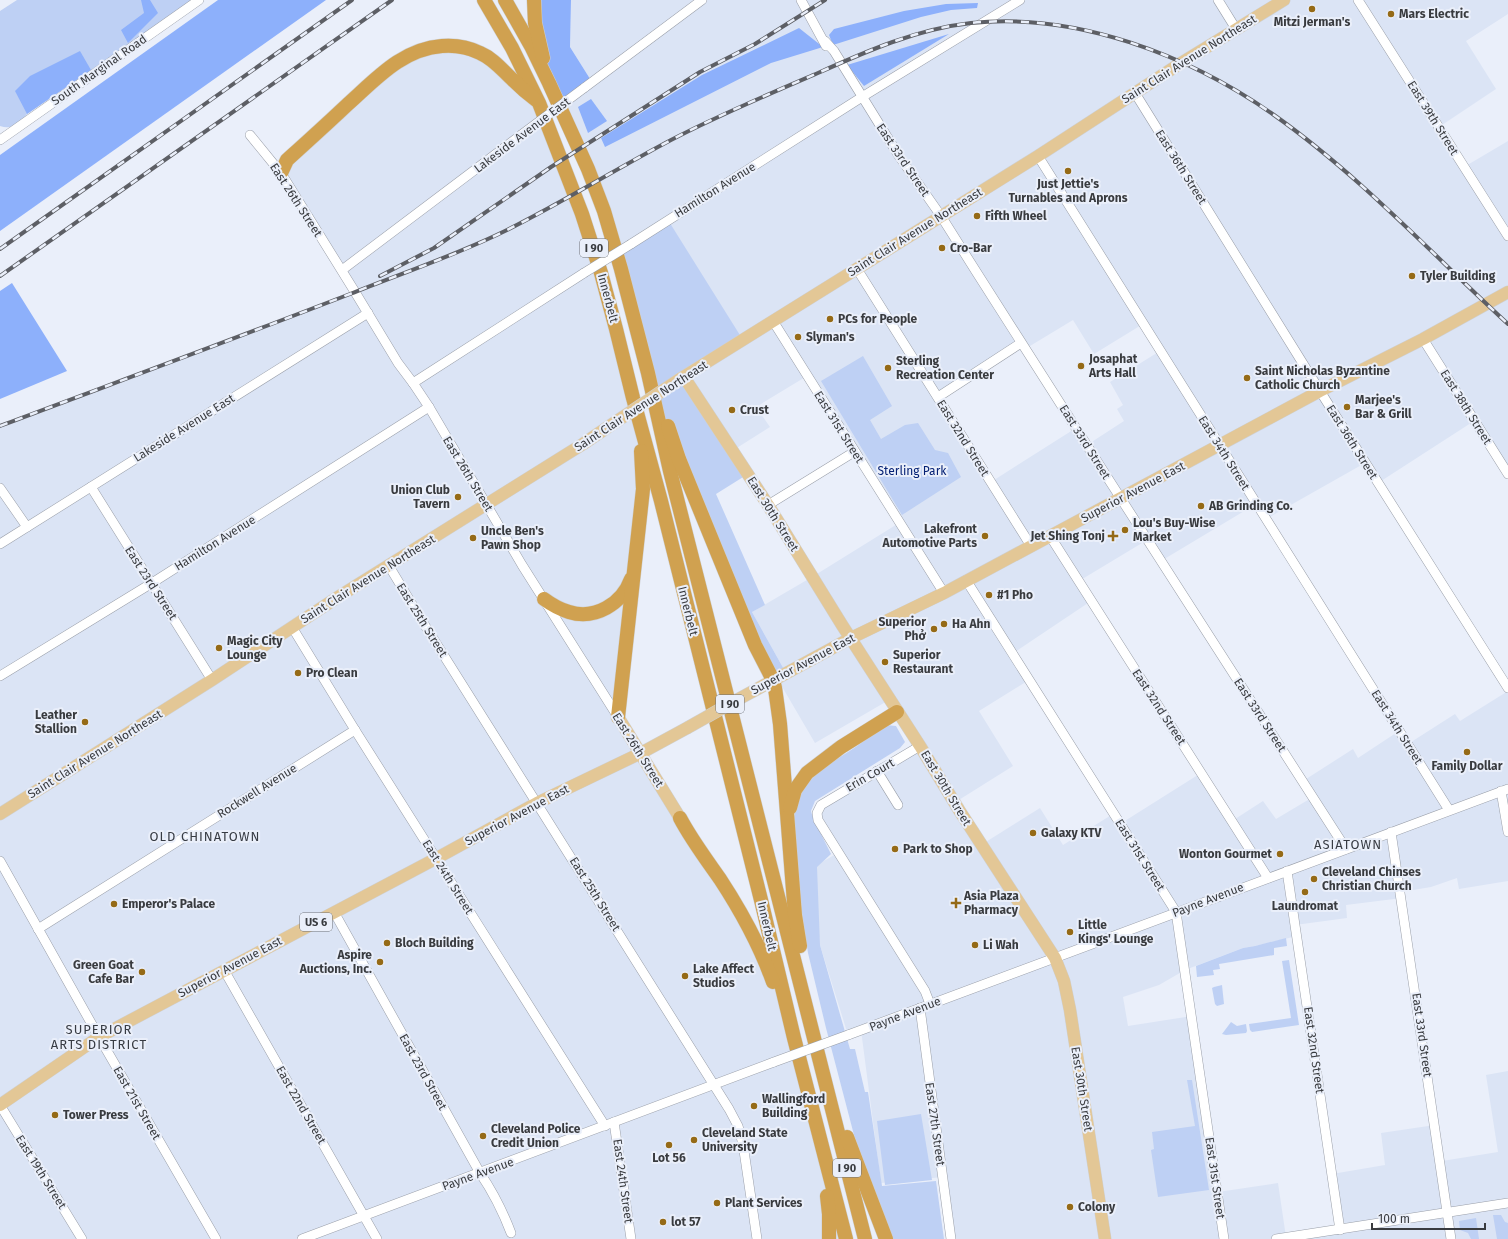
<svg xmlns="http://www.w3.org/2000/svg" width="1508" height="1239" font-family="'Fira Sans',sans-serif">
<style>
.built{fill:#dbe4f5;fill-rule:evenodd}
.green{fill:#bed0f4}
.forest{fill:#8db0fb}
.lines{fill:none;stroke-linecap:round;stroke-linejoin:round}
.minor-casing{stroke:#9a9fa9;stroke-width:10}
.major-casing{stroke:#cfd0d1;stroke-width:13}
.highway-casing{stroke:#cfd0d1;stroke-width:15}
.minor{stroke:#fff;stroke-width:9}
.major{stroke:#e3c796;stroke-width:12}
.highway{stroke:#d0a150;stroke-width:14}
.rail-casing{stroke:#5d5f65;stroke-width:4}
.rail{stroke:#eaeffa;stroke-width:2.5;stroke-dasharray:8;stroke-linecap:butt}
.minor-bridge-casing{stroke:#9a9fa9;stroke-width:10;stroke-linecap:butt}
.major-bridge-casing{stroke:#cfd0d1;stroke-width:13;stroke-linecap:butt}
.minor-bridge{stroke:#fff;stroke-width:9}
.major-bridge{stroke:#e3c796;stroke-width:12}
.poi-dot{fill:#956a16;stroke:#eaeffa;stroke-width:1.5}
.labels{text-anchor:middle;stroke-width:4;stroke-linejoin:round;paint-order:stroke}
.shield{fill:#eaeffa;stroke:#6e7177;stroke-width:1}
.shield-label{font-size:11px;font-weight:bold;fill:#393b3f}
.poi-label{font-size:12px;font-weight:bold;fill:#393b3f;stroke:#eaeffa;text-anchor:start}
.street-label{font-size:12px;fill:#393b3f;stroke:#eaeffa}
.park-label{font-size:12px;fill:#052174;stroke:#eaeffa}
.neighbourhood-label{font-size:13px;letter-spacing:1px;fill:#373b43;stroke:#eaeffa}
</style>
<rect width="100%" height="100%" fill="#eaeffa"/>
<g class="built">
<path d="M 571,0 L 1508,0 L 1508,14 L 1466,41 L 1496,89 L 1439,127 L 1464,167 L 1508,141 L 1508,474 L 1474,421 L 1378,483 L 1365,463 L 1266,519 L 1256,504 L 1161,561 L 1147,540 L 1079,581 L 1091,601 L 1012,654 L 1029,680 L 979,711 L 1013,766 L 954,803 L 981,845 L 1040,808 L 1063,845 L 1113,814 L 1120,824 L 1201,773 L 1232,821 L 1263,801 L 1276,819 L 1313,797 L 1303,781 L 1353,749 L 1358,758 L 1399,731 L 1408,744 L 1455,714 L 1460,721 L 1508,691 L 1508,881 L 1459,889 L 1457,878 L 1431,887 L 1401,892 L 1402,898 L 1346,905 L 1347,918 L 1295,925 L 1297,936 L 1255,946 L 1243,948 L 1185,970 L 1159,985 L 1123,997 L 1128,1026 L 1192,1016 L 1218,1192 L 1278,1183 L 1286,1237 L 1340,1230 L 1332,1174 L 1385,1165 L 1381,1133 L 1435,1125 L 1442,1161 L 1498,1152 L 1486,1075 L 1508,1071 L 1508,1239 L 951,1239 L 943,1177 L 881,1183 L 861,1030 L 848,1035 L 820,945 L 811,868 L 838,853 L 818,820 L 821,805 L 920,747 L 889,700 L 815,743 L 777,678 L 786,673 L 752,612 L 812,577 L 899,523 L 807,376 L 756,407 L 770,427 L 732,451 L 616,253 L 561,105 L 592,82 L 570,47 ZM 1073,320 L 1094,354 L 1143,324 L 1160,351 L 1110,382 L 1123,405 L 1117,409 L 1124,421 L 1087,445 L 1076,428 L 991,482 L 938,397 L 1021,343 L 1025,349 Z"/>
<polygon points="470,49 539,103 582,214 641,452 618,717 769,970 784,1014 846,1239 0,1239 0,426 355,292 281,173 399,60"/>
</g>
<g class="green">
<path d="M 17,0 L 193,0 L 27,114 C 20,124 12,130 0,126 L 0,11 Z"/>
<polygon points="668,220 743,340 684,377 748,474 716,494 765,605 752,612 786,673 773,680 680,459 648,373 616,253"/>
<polygon points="863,356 892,406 870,420 881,439 905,425 918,423 935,450 948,453 961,477 902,515 821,381"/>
<path d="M 886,725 L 896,726 L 905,742 L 900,748 L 815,801 L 811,811 L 813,818 L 831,854 L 817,867 L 820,945 L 850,1049 L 855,1049 L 865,1092 L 868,1092 L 882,1186 L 936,1181 L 944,1239 L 892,1239 L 854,1135 L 826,1028 L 808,953 L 802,914 L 794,817 C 802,775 825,768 857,746 C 867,739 876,731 886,725 Z"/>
<polygon points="1286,938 1287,946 1274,948 1274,955 1219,964 1220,969 1213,970 1214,975 1197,977 1196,966 1243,948 1255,946"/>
<polygon points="1289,960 1299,1025 1252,1032 1250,1030 1249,1024 1291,1018 1282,961"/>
<polygon points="1222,985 1224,1004 1217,1006 1215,1004 1212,988 1214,987"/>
<polygon points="1231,1022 1237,1026 1246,1024 1247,1031 1246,1033 1226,1035 1222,1034"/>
<polygon points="1187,1080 1192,1080 1209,1190 1158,1197 1151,1150 1154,1149 1152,1132 1195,1126"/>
<polygon points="921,1114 932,1180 885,1185 877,1121"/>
<polygon points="1493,1215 1501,1215 1505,1222 1508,1223 1508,1239 1497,1239"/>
<polygon points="1476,1218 1479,1239 1471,1239 1468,1233 1460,1230 1459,1221"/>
</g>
<g class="forest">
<polygon points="141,0 150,0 158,13 128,43 121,30 144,13"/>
<polygon points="218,0 326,0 0,231 0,155"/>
<polygon points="534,0 571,0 570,47 592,82 561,105 549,83"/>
<polygon points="978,3 977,8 951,10 921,17 833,45 829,35 834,29 904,11 946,4"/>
<polygon points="799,28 823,47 771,63 605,147 601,138 702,75"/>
<polygon points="949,34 864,86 847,65"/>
<polygon points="80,51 91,70 27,114 15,91 30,76"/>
<polygon points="591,99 607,121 588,133 578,107"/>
<polygon points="12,283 67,371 0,399 0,291"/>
</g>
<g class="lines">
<defs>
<g id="minor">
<polyline points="801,0 826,46"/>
<polyline points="1218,0 1236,29"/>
<polyline points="1358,0 1508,236"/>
<polyline points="825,41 834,51 899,156 941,216 977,273 1109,480 1346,849"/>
<polyline points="584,88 702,0"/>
<polyline points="1135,93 1320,391 1508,688"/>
<polyline points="250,135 281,173 355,292 398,363 413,383 429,407 522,565 618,717"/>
<polyline points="0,140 199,0"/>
<polyline points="1038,156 1449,810"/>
<polyline points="631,244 862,97 1020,0"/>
<polyline points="857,269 1031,546"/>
<polyline points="342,270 521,135"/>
<polyline points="773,321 944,593"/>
<polyline points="1423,339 1508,474"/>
<polyline points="413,383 584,273"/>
<polyline points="938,397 1021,343"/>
<polyline points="91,487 212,680"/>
<polyline points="0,488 27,527"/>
<polyline points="768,505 854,452"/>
<polyline points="1050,536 1268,878"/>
<polyline points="0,544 368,313"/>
<polyline points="389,566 424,624 729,1109 738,1126 743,1144 757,1239"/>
<polyline points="966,580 1176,912 1224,1239"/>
<polyline points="292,627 355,730 605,1126"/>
<polyline points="0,676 152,583 429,407"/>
<polyline points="920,746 821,805 817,813 818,820 925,991 930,1004"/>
<polyline points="877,771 898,805"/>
<polyline points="1501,791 1508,832"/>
<polyline points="1391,832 1451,1239"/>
<polyline points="0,861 99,1037 216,1239"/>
<polyline points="1287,871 1340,1230"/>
<path d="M 334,912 L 480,1173 C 493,1192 503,1212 511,1233"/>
<polyline points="38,929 355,730"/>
<polyline points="224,970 377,1239"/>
<polyline points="920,1008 951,1239"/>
<polyline points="848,1035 1508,789"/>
<polyline points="0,1105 82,1239"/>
<polyline points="614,1122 631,1239"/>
<polyline points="302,1239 774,1062"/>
<polyline points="1276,1239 1508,1203"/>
</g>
<g id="major">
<polyline points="684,377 768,505 842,625 920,746 959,810 1055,958 1064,981 1070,1010 1105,1239"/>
<polyline points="680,379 1038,156 1181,63 1284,0"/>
<polyline points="735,701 851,638 944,593 1320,391 1423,339 1508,292"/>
<polyline points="618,717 680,818"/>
<polyline points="0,814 212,680 338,597 583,444 608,427"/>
<polyline points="0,1105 99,1037 437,858 537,803 641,753 687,728"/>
</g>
<g id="highway">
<polyline points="484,0 512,48 539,103 582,214 601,273 616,329 633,398 661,501 761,900 794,1038 846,1239"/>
<polyline points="505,0 531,46 549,83 588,169 604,211 621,269 648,373 670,471 865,1239"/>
<polyline points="534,0 535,23 543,58"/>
<path d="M 281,173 L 287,160 C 308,141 328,123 348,104 C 376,79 402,49 442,46 C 455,45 468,47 480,53 C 494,59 502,70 513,80 C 520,87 528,94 536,100"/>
<polyline points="668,426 679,459 755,645 773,680 775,688 780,724 795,915 800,946"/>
<path d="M 544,599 C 552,605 559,609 569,612 C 595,620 622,604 631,579"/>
<polyline points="618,717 643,489 641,451"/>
<polyline points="790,808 795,790 807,773 841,747 897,712"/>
<path d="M 680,818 C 691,839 706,859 720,879 C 741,911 760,946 773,982"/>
<polyline points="847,1137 886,1239"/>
<polyline points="827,1196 829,1214 829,1239"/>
</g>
</defs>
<use href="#minor" class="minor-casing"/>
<use href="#major" class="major-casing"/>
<use href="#highway" class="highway-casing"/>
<use href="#minor" class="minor"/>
<use href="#major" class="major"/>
<use href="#highway" class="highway"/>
<defs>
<g id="rail">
<polyline points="0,249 352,0"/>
<polyline points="0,276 392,0"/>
<polyline points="380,276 434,248 551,167 700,72 755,44 825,0"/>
<path d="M 0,426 C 117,382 234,339 350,294 C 402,273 457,255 507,230 C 563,202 616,169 671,140 C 719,115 769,94 818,73 C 867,51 917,29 971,23 C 1076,12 1189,55 1274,115 C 1359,175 1431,253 1508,324"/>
</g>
</defs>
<use href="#rail" class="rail-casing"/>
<use href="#rail" class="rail"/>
<defs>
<g id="minor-bridge">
<polyline points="521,135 584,88"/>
<polyline points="584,273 631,244"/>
<polyline points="774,1062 848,1035"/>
</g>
<g id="major-bridge">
<polyline points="608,427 680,379"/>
<polyline points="687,728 735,701"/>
</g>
</defs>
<use href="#minor-bridge" class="minor-bridge-casing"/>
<use href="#major-bridge" class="major-bridge-casing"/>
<use href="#minor-bridge" class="minor-bridge"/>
<use href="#major-bridge" class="major-bridge"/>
</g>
<g class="poi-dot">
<circle cx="1312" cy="9" r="4"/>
<circle cx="1391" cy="14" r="4"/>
<circle cx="1068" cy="171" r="4"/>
<circle cx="977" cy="216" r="4"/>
<circle cx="942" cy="248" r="4"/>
<circle cx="1412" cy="276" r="4"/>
<circle cx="830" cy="319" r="4"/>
<circle cx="798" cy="337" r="4"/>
<circle cx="1081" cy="366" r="4"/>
<circle cx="888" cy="368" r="4"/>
<circle cx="1247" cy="378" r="4"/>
<circle cx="1347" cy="407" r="4"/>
<circle cx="732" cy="410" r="4"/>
<circle cx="458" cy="497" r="4"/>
<circle cx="1201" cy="506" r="4"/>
<circle cx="1125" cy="530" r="4"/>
<circle cx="985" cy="536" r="4"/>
<path d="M1111 530h4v4h4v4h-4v4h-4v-4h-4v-4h4z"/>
<circle cx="473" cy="538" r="4"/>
<circle cx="989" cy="595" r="4"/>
<circle cx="944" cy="624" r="4"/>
<circle cx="934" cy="629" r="4"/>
<circle cx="219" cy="648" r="4"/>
<circle cx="885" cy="662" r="4"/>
<circle cx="298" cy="673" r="4"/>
<circle cx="85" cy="722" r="4"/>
<circle cx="1467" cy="752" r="4"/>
<circle cx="1033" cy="833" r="4"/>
<circle cx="895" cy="849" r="4"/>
<circle cx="1280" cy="854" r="4"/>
<circle cx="1314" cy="879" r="4"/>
<circle cx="1305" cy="892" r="4"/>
<path d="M954 897h4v4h4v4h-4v4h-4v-4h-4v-4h4z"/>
<circle cx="114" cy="904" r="4"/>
<circle cx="1070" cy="932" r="4"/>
<circle cx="387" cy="943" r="4"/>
<circle cx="975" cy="945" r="4"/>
<circle cx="380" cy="962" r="4"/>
<circle cx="142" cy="972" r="4"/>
<circle cx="685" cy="976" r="4"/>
<circle cx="754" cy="1106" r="4"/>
<circle cx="55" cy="1115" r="4"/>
<circle cx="483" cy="1136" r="4"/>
<circle cx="694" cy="1140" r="4"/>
<circle cx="669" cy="1145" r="4"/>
<circle cx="717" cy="1203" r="4"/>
<circle cx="1070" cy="1207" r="4"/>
<circle cx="663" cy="1222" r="4"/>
</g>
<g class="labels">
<g class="shield">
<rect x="580" y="239" width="28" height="18" rx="3"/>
<rect x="716" y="695" width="28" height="18" rx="3"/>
<rect x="300" y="913" width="32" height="18" rx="3"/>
<rect x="833" y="1159" width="28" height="18" rx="3"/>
</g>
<g class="shield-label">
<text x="594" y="252">I 90</text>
<text x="730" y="708">I 90</text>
<text x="316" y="926">US 6</text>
<text x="847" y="1172">I 90</text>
</g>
<g class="poi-label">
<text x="1399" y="18">Mars Electric</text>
<text x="1312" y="26" text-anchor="middle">Mitzi Jerman's</text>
<text x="1068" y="188" text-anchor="middle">Just Jettie's<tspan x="1068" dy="14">Turnables and Aprons</tspan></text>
<text x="985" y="220">Fifth Wheel</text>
<text x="950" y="252">Cro-Bar</text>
<text x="1420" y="280">Tyler Building</text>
<text x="838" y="323">PCs for People</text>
<text x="806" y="341">Slyman's</text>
<text x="1089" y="363">Josaphat<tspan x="1089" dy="14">Arts Hall</tspan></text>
<text x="896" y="365">Sterling<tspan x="896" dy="14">Recreation Center</tspan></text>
<text x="1255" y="375">Saint Nicholas Byzantine<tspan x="1255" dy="14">Catholic Church</tspan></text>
<text x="1355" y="404">Marjee's<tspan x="1355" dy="14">Bar &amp; Grill</tspan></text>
<text x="740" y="414">Crust</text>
<text x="450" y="494" text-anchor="end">Union Club<tspan x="450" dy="14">Tavern</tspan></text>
<text x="1209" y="510">AB Grinding Co.</text>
<text x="1133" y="527">Lou's Buy-Wise<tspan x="1133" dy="14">Market</tspan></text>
<text x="977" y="533" text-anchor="end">Lakefront<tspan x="977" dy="14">Automotive Parts</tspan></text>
<text x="481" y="535">Uncle Ben's<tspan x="481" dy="14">Pawn Shop</tspan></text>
<text x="1105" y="540" text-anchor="end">Jet Shing Tonj</text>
<text x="997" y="599">#1 Pho</text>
<text x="926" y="626" text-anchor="end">Superior<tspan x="926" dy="14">Phở</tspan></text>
<text x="952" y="628">Ha Ahn</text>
<text x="227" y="645">Magic City<tspan x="227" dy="14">Lounge</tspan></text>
<text x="893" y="659">Superior<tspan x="893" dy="14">Restaurant</tspan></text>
<text x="306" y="677">Pro Clean</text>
<text x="77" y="719" text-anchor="end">Leather<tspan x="77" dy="14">Stallion</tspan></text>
<text x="1467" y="770" text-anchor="middle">Family Dollar</text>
<text x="1041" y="837">Galaxy KTV</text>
<text x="903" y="853">Park to Shop</text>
<text x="1272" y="858" text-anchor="end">Wonton Gourmet</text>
<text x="1322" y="876">Cleveland Chinses<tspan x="1322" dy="14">Christian Church</tspan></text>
<text x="964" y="900">Asia Plaza<tspan x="964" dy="14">Pharmacy</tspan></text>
<text x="122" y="908">Emperor's Palace</text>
<text x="1305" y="910" text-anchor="middle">Laundromat</text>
<text x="1078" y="929">Little<tspan x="1078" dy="14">Kings' Lounge</tspan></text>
<text x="395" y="947">Bloch Building</text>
<text x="983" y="949">Li Wah</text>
<text x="372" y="959" text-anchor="end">Aspire<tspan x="372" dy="14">Auctions, Inc.</tspan></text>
<text x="134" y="969" text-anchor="end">Green Goat<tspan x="134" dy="14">Cafe Bar</tspan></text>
<text x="693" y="973">Lake Affect<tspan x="693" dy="14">Studios</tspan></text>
<text x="762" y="1103">Wallingford<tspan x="762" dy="14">Building</tspan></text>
<text x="63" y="1119">Tower Press</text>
<text x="491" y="1133">Cleveland Police<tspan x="491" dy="14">Credit Union</tspan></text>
<text x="702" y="1137">Cleveland State<tspan x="702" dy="14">University</tspan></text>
<text x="669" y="1162" text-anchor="middle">Lot 56</text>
<text x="725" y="1207">Plant Services</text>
<text x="1078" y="1211">Colony</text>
<text x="671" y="1226">lot 57</text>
</g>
<g class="street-label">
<text transform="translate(1189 59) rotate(-32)" y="4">Saint Clair Avenue Northeast</text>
<text transform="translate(99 70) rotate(-35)" y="4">South Marginal Road</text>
<text transform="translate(1433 118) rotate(58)" y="4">East 39th Street</text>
<text transform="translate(522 135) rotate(-37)" y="4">Lakeside Avenue East</text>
<text transform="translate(903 160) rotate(56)" y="4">East 33rd Street</text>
<text transform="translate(1181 167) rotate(58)" y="4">East 36th Street</text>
<text transform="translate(715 190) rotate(-32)" y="4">Hamilton Avenue</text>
<text transform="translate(296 200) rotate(57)" y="4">East 26th Street</text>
<text transform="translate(915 232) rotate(-32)" y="4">Saint Clair Avenue Northeast</text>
<text transform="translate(608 298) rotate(75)" y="4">Innerbelt</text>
<text transform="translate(641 406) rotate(-33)" y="4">Saint Clair Avenue Northeast</text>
<text transform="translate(1466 407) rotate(58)" y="4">East 38th Street</text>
<text transform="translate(839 427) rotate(58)" y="4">East 31st Street</text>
<text transform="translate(184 428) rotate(-32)" y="4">Lakeside Avenue East</text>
<text transform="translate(963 438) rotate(58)" y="4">East 32nd Street</text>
<text transform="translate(1085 442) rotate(58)" y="4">East 33rd Street</text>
<text transform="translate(1352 442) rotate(58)" y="4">East 36th Street</text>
<text transform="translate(1224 453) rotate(58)" y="4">East 34th Street</text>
<text transform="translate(468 474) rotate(59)" y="4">East 26th Street</text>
<text transform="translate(1133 492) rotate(-28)" y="4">Superior Avenue East</text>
<text transform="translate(773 514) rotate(58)" y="4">East 30th Street</text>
<text transform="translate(215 543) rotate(-32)" y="4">Hamilton Avenue</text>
<text transform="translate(368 579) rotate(-32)" y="4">Saint Clair Avenue Northeast</text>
<text transform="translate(151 583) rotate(57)" y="4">East 23rd Street</text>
<text transform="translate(688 611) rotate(76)" y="4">Innerbelt</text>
<text transform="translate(422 620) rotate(58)" y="4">East 25th Street</text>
<text transform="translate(803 664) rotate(-28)" y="4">Superior Avenue East</text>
<text transform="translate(1159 707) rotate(57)" y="4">East 32nd Street</text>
<text transform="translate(1260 715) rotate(57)" y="4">East 33rd Street</text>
<text transform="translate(1397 727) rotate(58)" y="4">East 34th Street</text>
<text transform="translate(638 750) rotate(58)" y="4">East 26th Street</text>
<text transform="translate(95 754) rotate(-32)" y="4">Saint Clair Avenue Northeast</text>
<text transform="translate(870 775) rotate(-30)" y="4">Erin Court</text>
<text transform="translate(946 788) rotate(59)" y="4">East 30th Street</text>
<text transform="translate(257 791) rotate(-32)" y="4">Rockwell Avenue</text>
<text transform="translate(517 815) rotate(-28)" y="4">Superior Avenue East</text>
<text transform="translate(1140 855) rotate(58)" y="4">East 31st Street</text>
<text transform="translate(448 877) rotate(58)" y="4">East 24th Street</text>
<text transform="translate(595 894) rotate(58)" y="4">East 25th Street</text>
<text transform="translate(1208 900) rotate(-21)" y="4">Payne Avenue</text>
<text transform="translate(767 926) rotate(77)" y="4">Innerbelt</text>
<text transform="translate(230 967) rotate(-28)" y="4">Superior Avenue East</text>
<text transform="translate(905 1014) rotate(-21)" y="4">Payne Avenue</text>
<text transform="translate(1422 1035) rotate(82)" y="4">East 33rd Street</text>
<text transform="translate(1314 1050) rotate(82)" y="4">East 32nd Street</text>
<text transform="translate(423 1072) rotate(61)" y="4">East 23rd Street</text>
<text transform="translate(1082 1089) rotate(81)" y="4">East 30th Street</text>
<text transform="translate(137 1103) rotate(60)" y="4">East 21st Street</text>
<text transform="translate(301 1105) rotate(60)" y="4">East 22nd Street</text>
<text transform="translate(935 1124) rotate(82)" y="4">East 27th Street</text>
<text transform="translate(41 1172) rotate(58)" y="4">East 19th Street</text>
<text transform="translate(478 1174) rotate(-20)" y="4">Payne Avenue</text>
<text transform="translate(1215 1178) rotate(82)" y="4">East 31st Street</text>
<text transform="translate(623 1181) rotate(82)" y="4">East 24th Street</text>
</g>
<g class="park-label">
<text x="912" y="475">Sterling Park</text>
</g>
<g class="neighbourhood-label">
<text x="205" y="841">OLD CHINATOWN</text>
<text x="1348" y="849">ASIATOWN</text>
<text x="99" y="1034">SUPERIOR<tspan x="99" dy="15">ARTS DISTRICT</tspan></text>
</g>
</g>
<path d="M1372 1223v6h113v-6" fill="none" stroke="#393b3f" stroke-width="2"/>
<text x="1378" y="1223" font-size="12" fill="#393b3f" stroke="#eaeffa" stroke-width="3" paint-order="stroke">100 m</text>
</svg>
